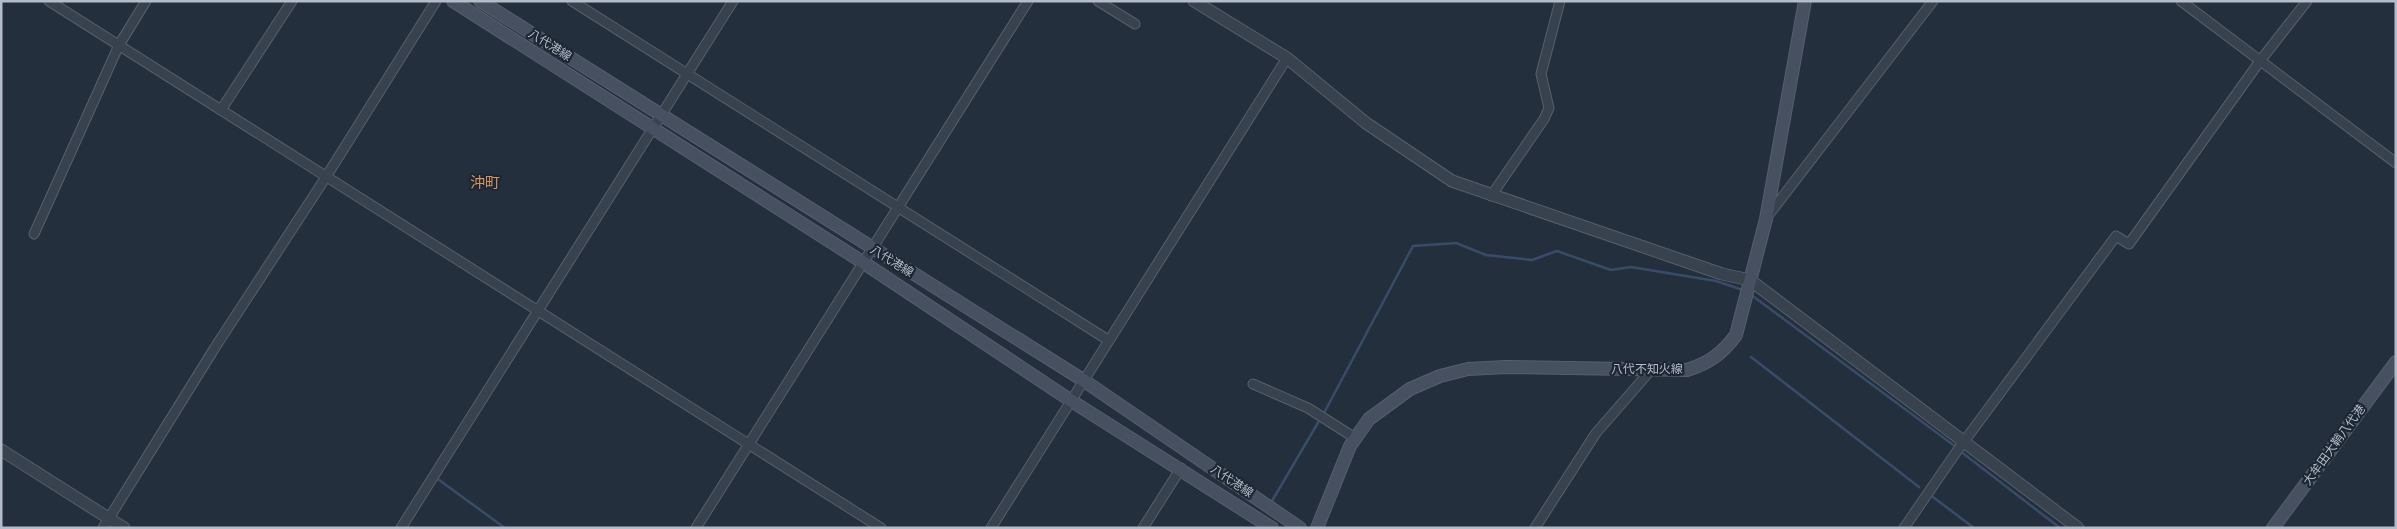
<svg xmlns="http://www.w3.org/2000/svg" width="2397" height="529" font-family="Quicksand,'Noto Sans JP',sans-serif">
<style>
.lines{fill:none;stroke-linecap:round;stroke-linejoin:round}
.stream{stroke:#394c67;stroke-width:2.5}
.minor-casing{stroke:#565f6c;stroke-width:11}
.tertiary-casing{stroke:#565f6c;stroke-width:13}
.secondary-casing{stroke:#565f6c;stroke-width:14}
.minor{stroke:#38414e;stroke-width:9}
.tertiary{stroke:#38414e;stroke-width:11}
.secondary{stroke:#465061;stroke-width:12}
.labels{text-anchor:middle;stroke-width:4.5;stroke-linejoin:round;paint-order:stroke}
.street-label{font-size:12px;fill:#b4bcc9;stroke:#1d2633}
.quarter-label{font-size:15px;fill:#d59563;stroke:#1d2633}
</style>
<rect width="100%" height="100%" fill="#242f3e"/>
<g class="lines">
<g class="stream">
<polyline points="1750,294 1956,447"/>
<polyline points="1751,357 1919,487"/>
<polyline points="1324,413 1413,246 1456,243 1486,255 1532,260 1557,251 1611,270 1631,267 1716,281 1743,290"/>
<polyline points="1960,451 2060,528"/>
<polyline points="435,477 505,528"/>
<polyline points="1933,497 1974,528"/>
<polyline points="1272,501 1319,421"/>
</g>
<defs>
<g id="minor">
<polyline points="49,1 881,528"/>
<polyline points="572,1 1108,340"/>
<polyline points="1098,1 1135,24"/>
<polyline points="2181,1 2396,163"/>
<polyline points="221,110 292,1"/>
<polyline points="1491,196 1544,119 1549,108 1541,74 1560,1"/>
<polyline points="1767,217 1933,1"/>
<polyline points="34,234 119,45 146,1"/>
<polyline points="1253,384 1308,408 1355,438"/>
<polyline points="103,528 214,349 326,177 436,1"/>
<polyline points="401,528 733,1"/>
<polyline points="696,528 1028,1"/>
<polyline points="991,528 1287,58"/>
<polyline points="1143,528 1181,468"/>
<polyline points="1535,528 1596,433 1651,370"/>
<polyline points="1904,528 1957,451 2116,236 2129,244 2260,61 2307,1"/>
</g>
<g id="tertiary">
<polyline points="1194,1 1287,58 1366,123 1452,181 1722,274 1750,280 2078,528"/>
<polyline points="1,450 124,528"/>
</g>
<g id="secondary">
<polyline points="453,1 864,263 1070,400 1272,528"/>
<polyline points="480,1 1083,380 1300,528"/>
<path d="M 1317,528 L 1350,446 L 1369,419 L 1410,389 L 1440,376 L 1468,369 L 1506,367 L 1687,370 C 1709,363 1722,354 1736,335 L 1766,219 L 1805,1"/>
<polyline points="2273,528 2396,362"/>
</g>
</defs>
<use href="#minor" class="minor-casing"/>
<use href="#tertiary" class="tertiary-casing"/>
<use href="#secondary" class="secondary-casing"/>
<use href="#minor" class="minor"/>
<use href="#tertiary" class="tertiary"/>
<use href="#secondary" class="secondary"/>
</g>
<g class="labels">
<g class="street-label">
<text transform="translate(550 45) rotate(32)" y="4">八代港線</text>
<text transform="translate(892 261) rotate(32)" y="4">八代港線</text>
<text x="1647" y="373">八代不知火線</text>
<text transform="translate(2334 445) rotate(-54)" y="4">大牟田大鞘八代港</text>
<text transform="translate(1232 481) rotate(34)" y="4">八代港線</text>
</g>
<g class="quarter-label">
<text x="485" y="188">沖町</text>
</g>
</g>
<rect width="2397" height="529" fill="none" stroke="#b4bcc9" stroke-width="5"/>
</svg>
